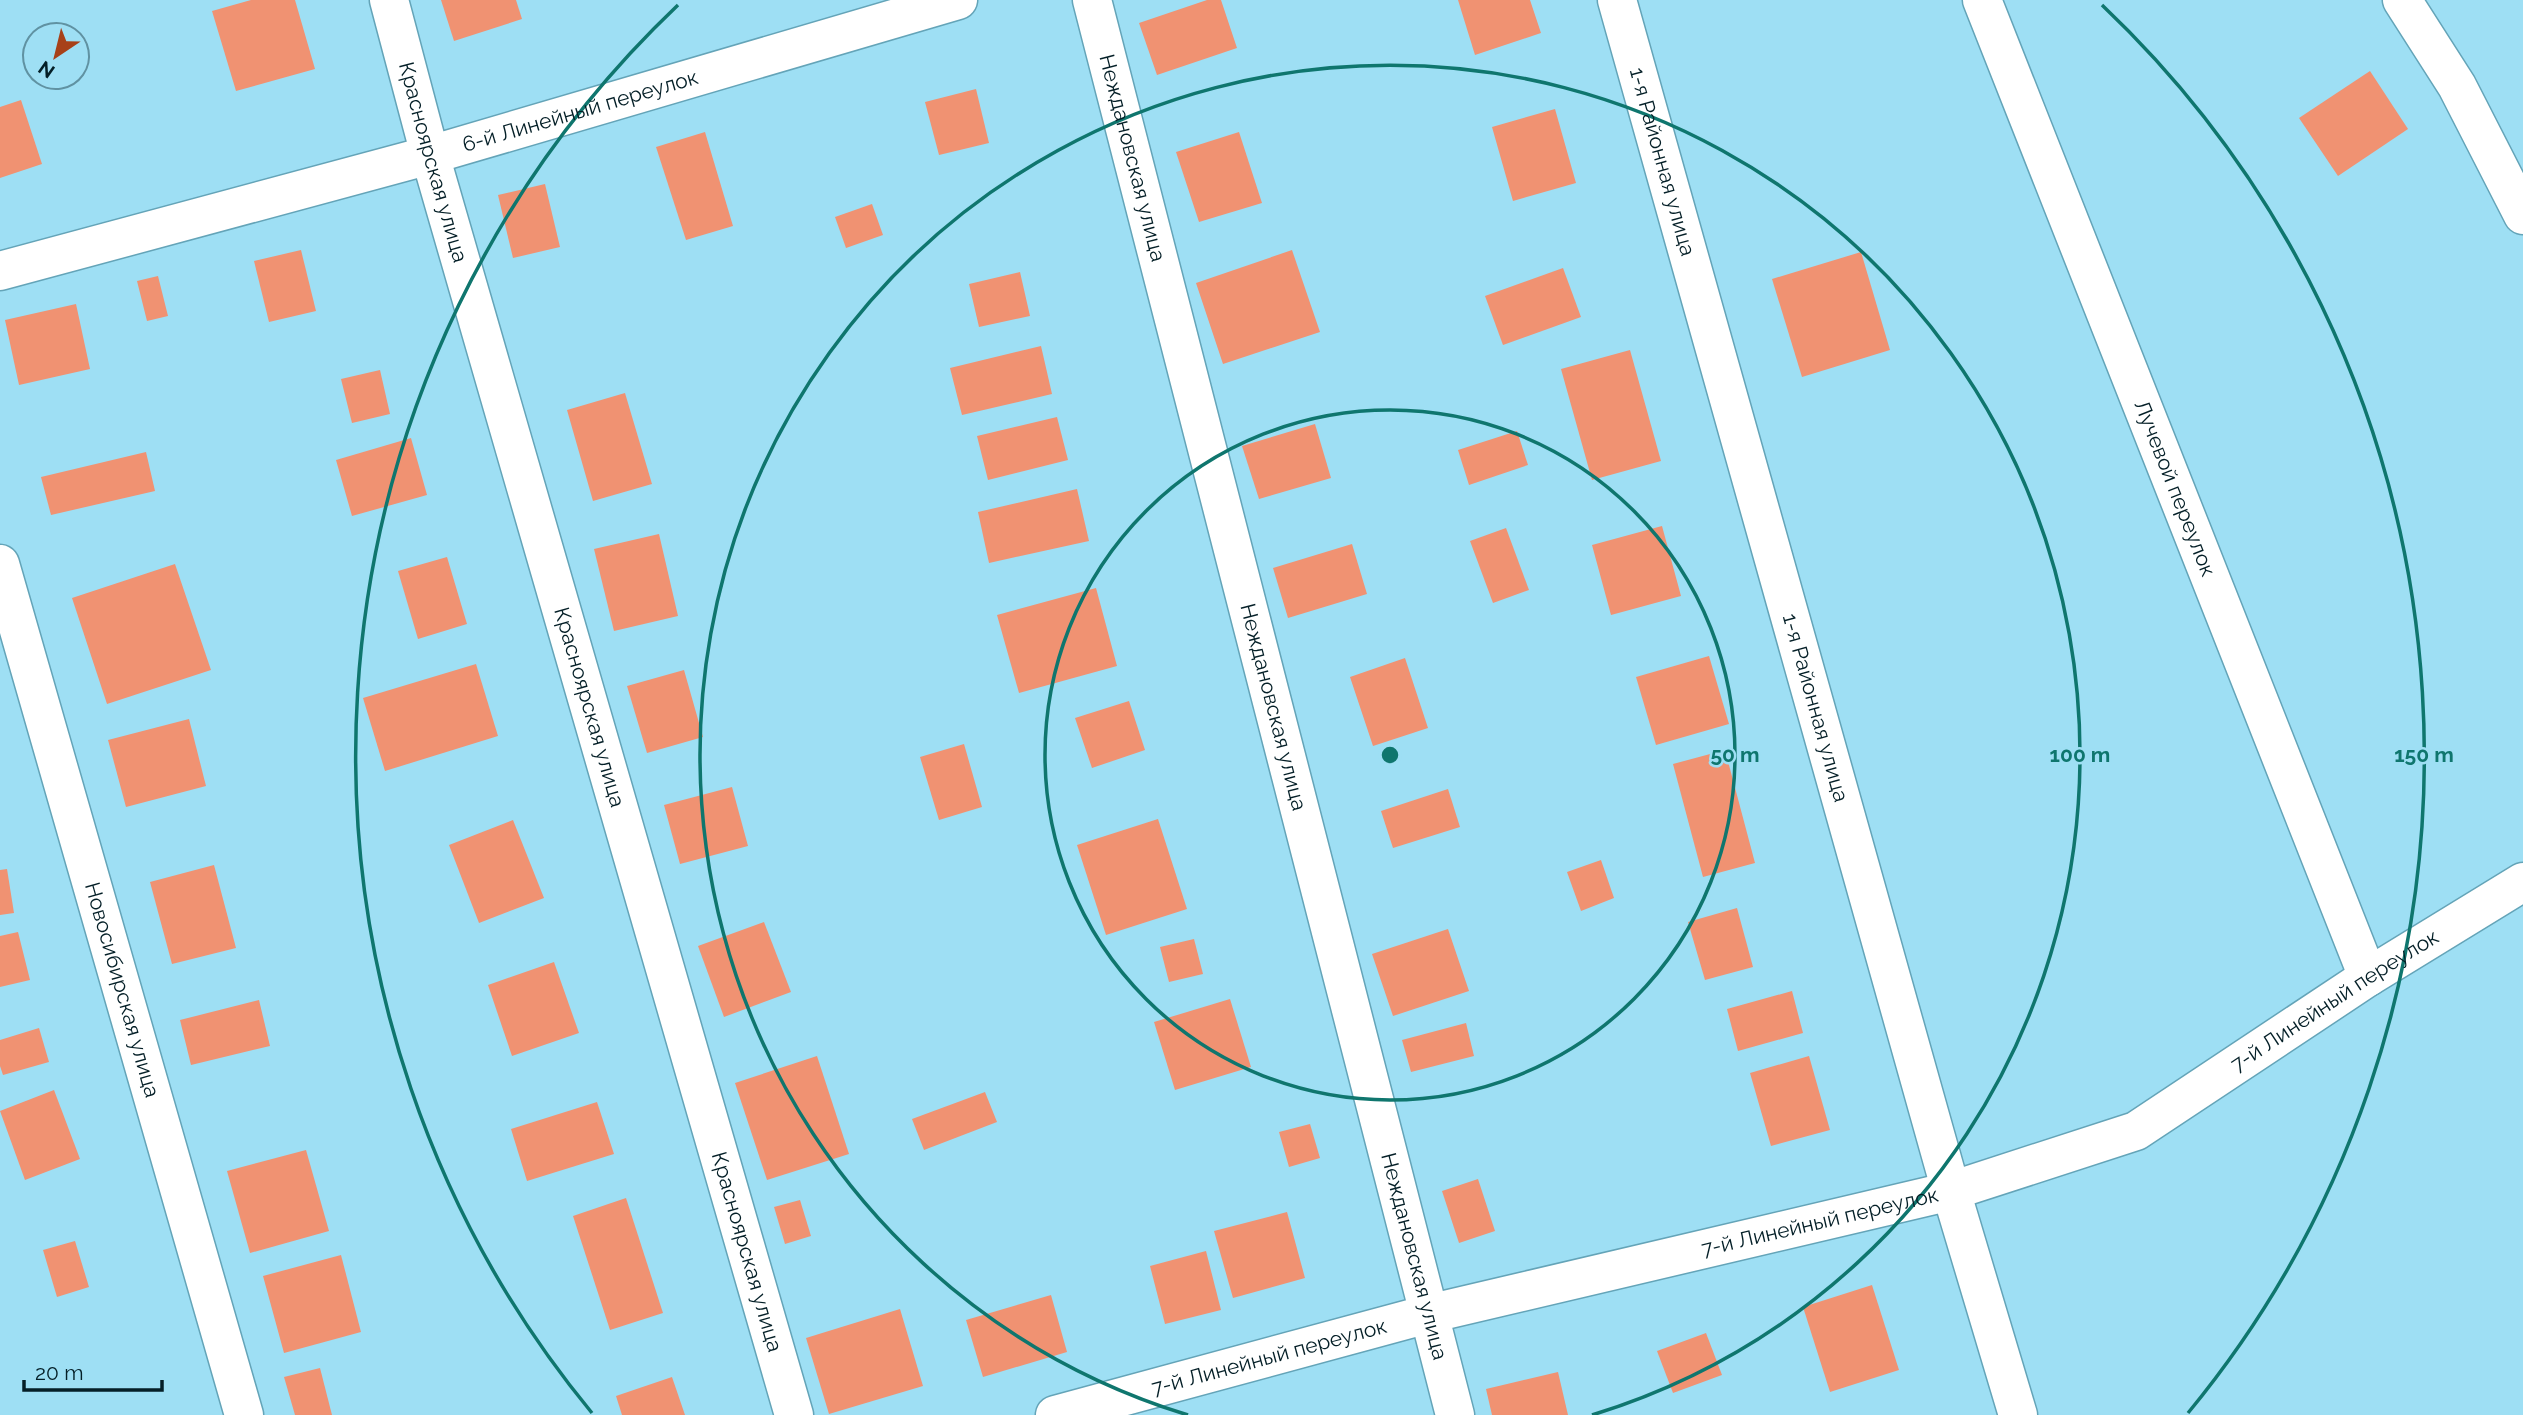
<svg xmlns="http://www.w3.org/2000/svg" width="2523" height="1415" font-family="Raleway,sans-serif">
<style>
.building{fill:#f09272}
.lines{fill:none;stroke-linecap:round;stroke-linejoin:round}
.minor-casing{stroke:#64a4b8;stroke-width:41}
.minor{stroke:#fff;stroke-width:38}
.ring{fill:none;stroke:#0f766e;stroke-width:3.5}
.labels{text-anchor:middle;stroke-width:5;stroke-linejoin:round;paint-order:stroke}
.street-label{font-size:21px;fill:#041f27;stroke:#9edff4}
.centre{fill:#0f766e;stroke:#9edff4;stroke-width:3.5}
.ring-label{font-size:21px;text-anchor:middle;font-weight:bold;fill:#0f766e;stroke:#9edff4;stroke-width:5;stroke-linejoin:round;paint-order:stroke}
</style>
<rect width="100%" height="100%" fill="#9edff4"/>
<g class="building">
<polygon points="251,0 295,0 315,69 236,91 212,11"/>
<polygon points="441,0 516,0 522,19 454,41"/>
<polygon points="1207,0 1221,0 1237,48 1157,75 1139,23"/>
<polygon points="1458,0 1530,0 1541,33 1475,55"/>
<polygon points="2370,71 2408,129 2338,176 2299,118"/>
<polygon points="976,89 989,143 939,155 925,102"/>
<polygon points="21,100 42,164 0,178 0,107"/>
<polygon points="1555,109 1576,183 1513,201 1492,127"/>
<polygon points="705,132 733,226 686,240 656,147"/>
<polygon points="1239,132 1262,203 1199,222 1176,152"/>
<polygon points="545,184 560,247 513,258 498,195"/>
<polygon points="872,204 883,235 846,248 835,217"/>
<polygon points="301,250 316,311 269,322 254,261"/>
<polygon points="1292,250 1320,332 1223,364 1196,283"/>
<polygon points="1861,252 1890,350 1802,377 1772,279"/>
<polygon points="1563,268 1581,317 1503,345 1485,296"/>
<polygon points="1020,272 1030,316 979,327 969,284"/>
<polygon points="158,276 168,316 147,321 137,281"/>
<polygon points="76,304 90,369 19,385 5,320"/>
<polygon points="1041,346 1052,394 962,415 950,368"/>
<polygon points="1630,350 1661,461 1592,480 1561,369"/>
<polygon points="380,370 390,414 352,423 341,379"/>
<polygon points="625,393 652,484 593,501 567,410"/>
<polygon points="1057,417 1068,460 988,480 977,436"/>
<polygon points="1315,424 1331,478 1259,499 1242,446"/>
<polygon points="1517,431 1528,465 1469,485 1458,450"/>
<polygon points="411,438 427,495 352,516 336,460"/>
<polygon points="146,452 155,491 51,515 41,477"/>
<polygon points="1077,489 1089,541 989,563 978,512"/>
<polygon points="1662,526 1681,596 1611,615 1592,545"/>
<polygon points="1506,528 1529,590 1493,603 1470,541"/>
<polygon points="659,534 678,616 614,631 594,549"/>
<polygon points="1352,544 1367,594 1288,618 1273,568"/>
<polygon points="447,557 467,624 418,639 398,571"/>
<polygon points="175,564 211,670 107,704 72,598"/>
<polygon points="1096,588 1117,666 1019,693 997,615"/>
<polygon points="1709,656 1729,724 1656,745 1636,677"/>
<polygon points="1405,658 1428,728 1373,746 1350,677"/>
<polygon points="476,664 498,736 385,771 363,698"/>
<polygon points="684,670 703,737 647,753 627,686"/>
<polygon points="1129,701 1145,750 1092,768 1075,718"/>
<polygon points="189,719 206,786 126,807 108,740"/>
<polygon points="964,744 982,807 939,820 920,757"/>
<polygon points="1725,750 1755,863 1703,877 1673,764"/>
<polygon points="732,787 748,846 680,864 664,805"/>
<polygon points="1448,789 1460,827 1393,848 1381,811"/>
<polygon points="1158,819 1187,909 1106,935 1077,845"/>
<polygon points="513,820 544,898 479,923 449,845"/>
<polygon points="1601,860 1614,898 1581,911 1567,872"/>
<polygon points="214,865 236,948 172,964 150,882"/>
<polygon points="7,869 14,913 0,915 0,870"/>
<polygon points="1737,908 1753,967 1705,980 1688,922"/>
<polygon points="764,922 791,992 724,1017 698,946"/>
<polygon points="1448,929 1469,991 1393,1016 1372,954"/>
<polygon points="18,932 30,980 0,987 0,936"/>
<polygon points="1194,939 1203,974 1169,982 1160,947"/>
<polygon points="554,962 579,1033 512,1056 488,985"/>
<polygon points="1792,991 1803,1033 1738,1051 1727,1009"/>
<polygon points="1230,999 1251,1067 1175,1090 1154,1022"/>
<polygon points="259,1000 270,1046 191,1065 180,1020"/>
<polygon points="1466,1023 1474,1056 1411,1072 1402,1040"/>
<polygon points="39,1028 49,1062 3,1075 0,1066 0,1040"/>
<polygon points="817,1056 849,1154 767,1180 735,1083"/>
<polygon points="1809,1056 1830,1130 1771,1146 1750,1073"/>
<polygon points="54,1090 80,1159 25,1180 0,1111"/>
<polygon points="985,1092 997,1122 924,1150 912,1119"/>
<polygon points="597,1102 614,1154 527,1181 511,1129"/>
<polygon points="1310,1124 1320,1158 1289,1167 1279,1132"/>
<polygon points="306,1150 329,1231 250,1253 227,1171"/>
<polygon points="1478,1179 1495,1231 1459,1243 1442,1191"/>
<polygon points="626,1198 663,1313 610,1330 573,1216"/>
<polygon points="800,1200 811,1236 785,1244 774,1207"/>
<polygon points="1287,1212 1305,1278 1233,1298 1214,1231"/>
<polygon points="75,1241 89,1287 57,1297 43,1250"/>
<polygon points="1206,1251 1221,1310 1165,1324 1150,1266"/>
<polygon points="341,1255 361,1332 284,1353 263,1276"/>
<polygon points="1872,1285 1899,1370 1830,1392 1803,1307"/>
<polygon points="1051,1295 1067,1352 983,1377 966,1320"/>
<polygon points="900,1309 923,1386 829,1414 806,1338"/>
<polygon points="1706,1333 1722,1375 1673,1393 1657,1351"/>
<polygon points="320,1368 332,1415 295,1415 284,1377"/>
<polygon points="1558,1372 1568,1415 1492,1415 1486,1389"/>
<polygon points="672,1377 685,1415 622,1415 616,1396"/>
</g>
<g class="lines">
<defs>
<g id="minor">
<path id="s1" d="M 389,0 L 430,155 L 794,1415"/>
<path id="s2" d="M 1092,0 L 1455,1415"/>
<path id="s3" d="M 1617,0 L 1951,1191 L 2018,1415"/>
<path id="s4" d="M 1982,0 L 2368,977"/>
<polyline points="2402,0 2457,86 2523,215"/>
<path id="s5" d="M 0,271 L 430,155 L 958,0"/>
<path id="s6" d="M 0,564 L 244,1415"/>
<path id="s7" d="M 1055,1415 L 1428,1314 L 1951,1191 L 2136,1131 L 2368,977 L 2523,882"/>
</g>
</defs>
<use href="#minor" class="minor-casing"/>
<use href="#minor" class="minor"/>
</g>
<g class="ring">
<circle cx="1390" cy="755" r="345"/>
<path d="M1188 1415A690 690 0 1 1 1592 1415"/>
<path d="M592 1413A1034 1034 0 0 1 678 5M2102 5A1034 1034 0 0 1 2188 1413"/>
</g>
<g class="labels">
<g class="street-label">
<text dy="7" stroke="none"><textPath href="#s5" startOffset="602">6-й Линейный переулок</textPath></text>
<text dy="7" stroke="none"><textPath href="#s2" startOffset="163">Неждановская улица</textPath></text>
<text dy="7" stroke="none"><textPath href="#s3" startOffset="168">1-я Районная улица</textPath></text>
<text dy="7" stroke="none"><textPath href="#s1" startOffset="168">Красноярская улица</textPath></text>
<text dy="7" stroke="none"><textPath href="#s4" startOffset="525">Лучевой переулок</textPath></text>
<text dy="7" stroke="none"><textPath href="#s1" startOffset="735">Красноярская улица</textPath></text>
<text dy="7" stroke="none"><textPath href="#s2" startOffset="730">Неждановская улица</textPath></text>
<text dy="7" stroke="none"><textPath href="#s3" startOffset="735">1-я Районная улица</textPath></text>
<text dy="7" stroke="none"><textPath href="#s6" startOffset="443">Новосибирская улица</textPath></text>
<text dy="7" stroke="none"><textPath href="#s7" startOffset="1356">7-й Линейный переулок</textPath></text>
<text dy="7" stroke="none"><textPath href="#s7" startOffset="789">7-й Линейный переулок</textPath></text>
<text dy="7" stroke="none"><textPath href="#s1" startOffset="1302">Красноярская улица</textPath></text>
<text dy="7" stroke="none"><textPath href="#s2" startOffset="1297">Неждановская улица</textPath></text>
<text dy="7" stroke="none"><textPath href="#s7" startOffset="222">7-й Линейный переулок</textPath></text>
</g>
</g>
<circle cx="1390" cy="755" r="10" class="centre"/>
<g class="ring-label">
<text x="1735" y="762">50 m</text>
<text x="2080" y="762">100 m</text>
<text x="2424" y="762">150 m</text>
</g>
<g transform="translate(56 56) rotate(215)"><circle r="33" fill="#9edff4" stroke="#6092a2" stroke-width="2"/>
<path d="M0-5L12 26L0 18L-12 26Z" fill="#a74119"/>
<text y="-10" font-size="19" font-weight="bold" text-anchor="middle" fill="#041f27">N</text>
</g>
<path d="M24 1380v10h138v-10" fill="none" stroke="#041f27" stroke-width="3.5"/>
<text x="35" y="1380" font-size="21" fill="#041f27" stroke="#9edff4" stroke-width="5" paint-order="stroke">20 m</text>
</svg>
